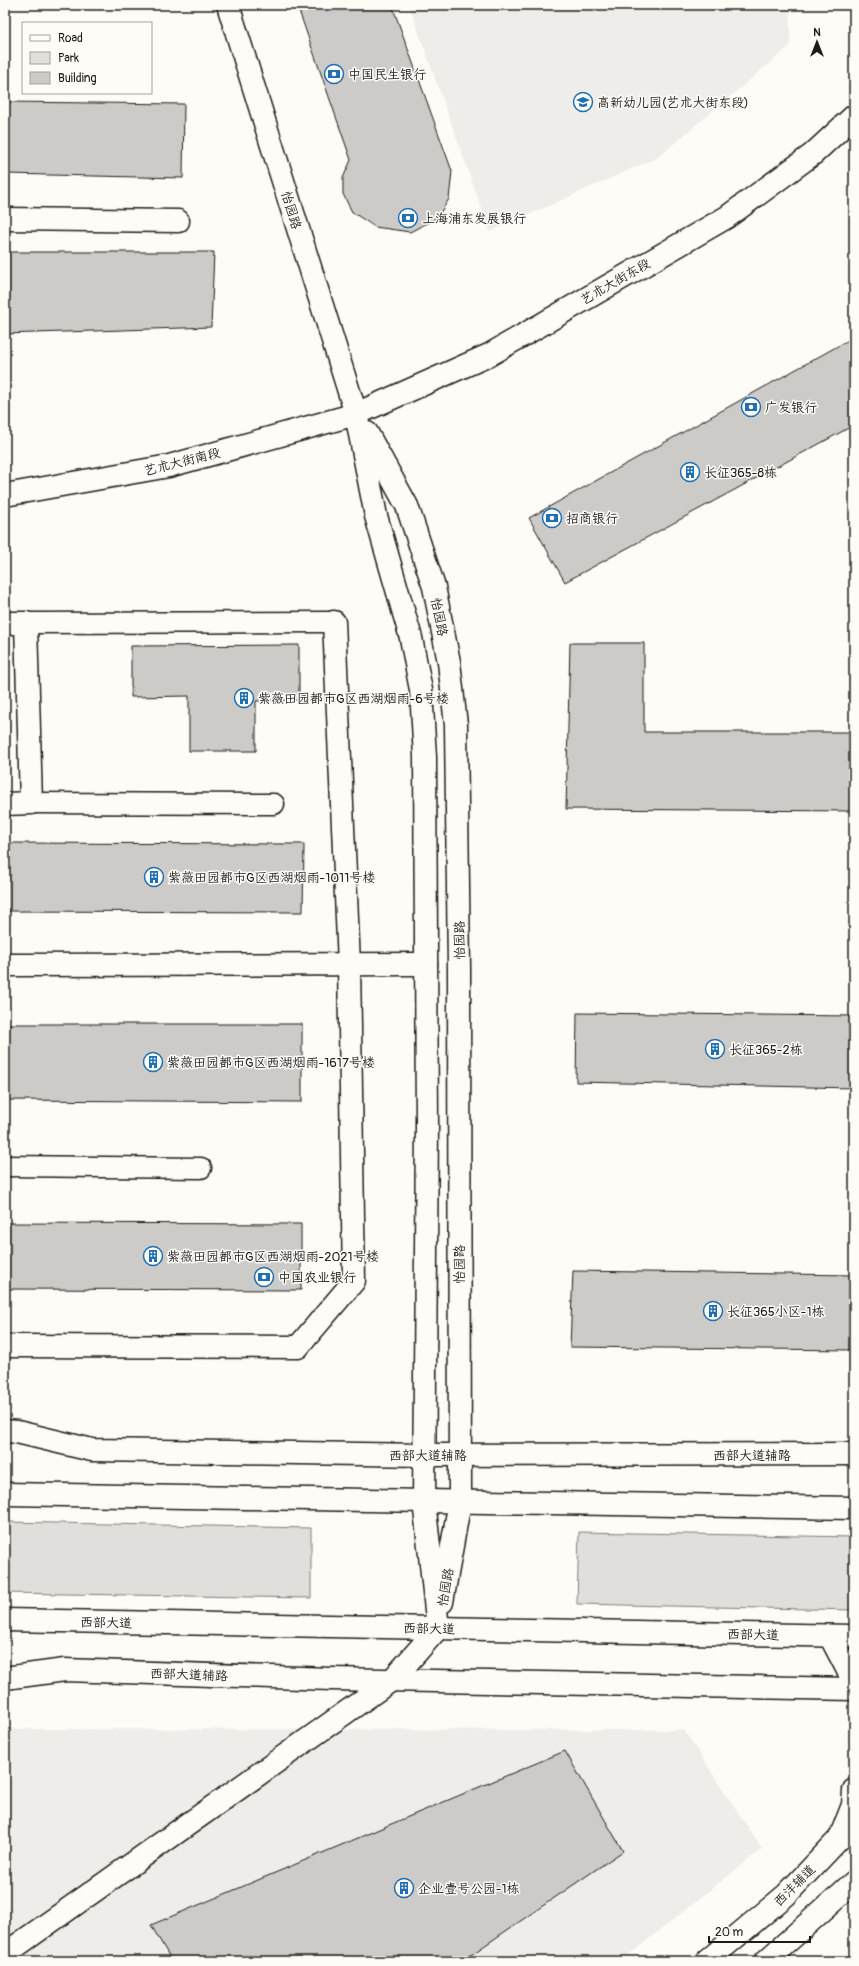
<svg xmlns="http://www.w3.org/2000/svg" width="859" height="1966" font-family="Pangolin,'LXGW WenKai TC',sans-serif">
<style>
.built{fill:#eeede9}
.green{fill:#e0dfdb;stroke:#7e7e7c}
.building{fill:#cccbc8;stroke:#1c1c1c}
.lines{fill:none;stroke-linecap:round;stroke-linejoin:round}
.service-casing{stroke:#1c1c1c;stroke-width:23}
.minor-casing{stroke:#1c1c1c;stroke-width:25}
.tertiary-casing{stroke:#1c1c1c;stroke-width:25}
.primary-casing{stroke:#1c1c1c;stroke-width:25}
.service{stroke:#fdfcf7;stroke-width:20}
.minor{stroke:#fdfcf7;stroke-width:22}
.tertiary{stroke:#fdfcf7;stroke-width:22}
.primary{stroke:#fdfcf7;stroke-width:22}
.labels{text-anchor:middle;stroke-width:3;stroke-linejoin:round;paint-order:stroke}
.poi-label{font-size:13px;fill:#1c1c1c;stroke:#fdfcf7;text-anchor:start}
.street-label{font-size:13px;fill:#1c1c1c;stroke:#fdfcf7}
</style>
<rect width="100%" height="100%" fill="#fdfcf7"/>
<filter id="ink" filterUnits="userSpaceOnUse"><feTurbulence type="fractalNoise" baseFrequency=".025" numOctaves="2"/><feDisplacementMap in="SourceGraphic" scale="8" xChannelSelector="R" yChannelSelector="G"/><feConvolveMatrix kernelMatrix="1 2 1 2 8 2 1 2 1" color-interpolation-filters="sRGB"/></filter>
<g filter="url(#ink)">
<g class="built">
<polygon points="409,5 790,5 790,46 658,157 490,232"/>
<polygon points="5,1729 684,1730 762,1849 621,1961 5,1961"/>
</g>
<g class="green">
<polygon points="5,1522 311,1528 311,1598 5,1593"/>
<polygon points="579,1532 854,1537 854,1610 577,1604"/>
</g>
<g class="building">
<polygon points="297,5 392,5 452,171 449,199 437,218 410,232 375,227 352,212 343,194 343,178 351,160"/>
<polygon points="5,102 184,104 183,178 5,174"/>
<polygon points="5,252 214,252 211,327 5,334"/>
<polygon points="854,337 854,425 565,582 529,518"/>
<polygon points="570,643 644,643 644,732 854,732 854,811 566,809"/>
<polygon points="299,645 299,700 256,701 256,751 189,751 189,696 131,697 131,646"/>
<polygon points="5,843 304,844 303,912 5,911"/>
<polygon points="577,1013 854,1016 854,1088 576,1082"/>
<polygon points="5,1024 302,1024 302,1102 5,1100"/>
<polygon points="5,1223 301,1224 301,1290 5,1289"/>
<polygon points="573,1271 854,1275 854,1350 570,1347"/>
<polygon points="565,1751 623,1851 462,1961 172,1961 151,1925"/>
</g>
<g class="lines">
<defs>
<g id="service">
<polyline points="26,623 334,622"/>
<polyline points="31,803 274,804"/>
<polyline points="5,1166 201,1168"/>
</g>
<g id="minor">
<polyline points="5,219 178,221"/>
<polyline points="5,623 26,623 31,803 5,804"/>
<polyline points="5,965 426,964"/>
<polyline points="5,1346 298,1347 354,1281 349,964 334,622"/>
<polyline points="5,1431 17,1432 92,1450 425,1455 854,1454"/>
<polyline points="5,1678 65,1670 331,1679 854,1689"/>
<polyline points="5,1954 393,1679 438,1628"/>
</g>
<g id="tertiary">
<polyline points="228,5 356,414 376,516 411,638 421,690 425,757 427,1125 424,1501 438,1628"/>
<polyline points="367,433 407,506 434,587 449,662 456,725 459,968 460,1501 442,1602"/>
<polyline points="5,495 169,466 356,414 489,355 727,217 813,154 854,116"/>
<polyline points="830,1636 854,1682"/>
<polyline points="707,1961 786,1895 840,1838 853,1805 854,1790"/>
<polyline points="766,1961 854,1882"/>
</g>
<g id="primary">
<polyline points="5,1494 854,1508"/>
<polyline points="5,1620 854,1636"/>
</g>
</defs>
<use href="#service" class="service-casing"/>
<use href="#minor" class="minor-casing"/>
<use href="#tertiary" class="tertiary-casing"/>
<use href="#primary" class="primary-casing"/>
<use href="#service" class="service"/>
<use href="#minor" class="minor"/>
<use href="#tertiary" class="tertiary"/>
<use href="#primary" class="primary"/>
</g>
</g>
<defs>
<symbol id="bank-ring" viewBox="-11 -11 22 22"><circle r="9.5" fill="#fdfcf7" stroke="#1f6fb2" stroke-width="1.5"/><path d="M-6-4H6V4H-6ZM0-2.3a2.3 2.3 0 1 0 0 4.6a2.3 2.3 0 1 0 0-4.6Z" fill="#1f6fb2"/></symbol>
<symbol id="school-ring" viewBox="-11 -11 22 22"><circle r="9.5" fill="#fdfcf7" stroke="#1f6fb2" stroke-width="1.5"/><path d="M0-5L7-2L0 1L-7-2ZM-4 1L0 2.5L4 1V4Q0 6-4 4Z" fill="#1f6fb2"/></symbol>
<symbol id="building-ring" viewBox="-11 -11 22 22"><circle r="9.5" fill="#fdfcf7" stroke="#1f6fb2" stroke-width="1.5"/><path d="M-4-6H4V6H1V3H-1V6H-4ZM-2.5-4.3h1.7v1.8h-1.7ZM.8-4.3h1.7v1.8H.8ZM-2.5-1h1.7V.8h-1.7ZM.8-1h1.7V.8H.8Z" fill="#1f6fb2"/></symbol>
</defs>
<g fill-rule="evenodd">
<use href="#bank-ring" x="323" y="63" width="22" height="22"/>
<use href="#school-ring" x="572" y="91" width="22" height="22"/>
<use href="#bank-ring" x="397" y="207" width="22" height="22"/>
<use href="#bank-ring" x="740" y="396" width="22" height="22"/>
<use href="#building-ring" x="679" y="461" width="22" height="22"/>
<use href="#bank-ring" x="541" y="507" width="22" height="22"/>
<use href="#building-ring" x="233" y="687" width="22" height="22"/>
<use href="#building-ring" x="143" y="866" width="22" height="22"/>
<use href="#building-ring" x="704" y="1038" width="22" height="22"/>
<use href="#building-ring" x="142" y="1051" width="22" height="22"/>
<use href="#building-ring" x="142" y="1245" width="22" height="22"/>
<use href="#bank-ring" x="253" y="1266" width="22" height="22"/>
<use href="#building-ring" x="702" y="1300" width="22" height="22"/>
<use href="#building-ring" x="393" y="1877" width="22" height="22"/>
</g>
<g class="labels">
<g class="poi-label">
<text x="348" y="79">中国民生银行</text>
<text x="597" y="107">高新幼儿园(艺术大街东段)</text>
<text x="422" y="223">上海浦东发展银行</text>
<text x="765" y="412">广发银行</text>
<text x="704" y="477">长征365-8栋</text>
<text x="566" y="523">招商银行</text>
<text x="258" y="703">紫薇田园都市G区西湖烟雨-6号楼</text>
<text x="168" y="882">紫薇田园都市G区西湖烟雨-1011号楼</text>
<text x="729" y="1054">长征365-2栋</text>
<text x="167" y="1067">紫薇田园都市G区西湖烟雨-1617号楼</text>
<text x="167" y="1261">紫薇田园都市G区西湖烟雨-2021号楼</text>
<text x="278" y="1282">中国农业银行</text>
<text x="727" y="1316">长征365小区-1栋</text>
<text x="418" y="1893">企业壹号公园-1栋</text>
</g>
<g class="street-label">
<text transform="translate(292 210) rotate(73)" y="5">怡园路</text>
<text transform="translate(615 281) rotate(-30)" y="5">艺术大街东段</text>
<text transform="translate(182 461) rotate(-14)" y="5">艺术大街南段</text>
<text transform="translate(440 617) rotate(79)" y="5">怡园路</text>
<text transform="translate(459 940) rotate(-91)" y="5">怡园路</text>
<text transform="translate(459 1264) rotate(-90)" y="5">怡园路</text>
<text x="428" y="1460">西部大道辅路</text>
<text x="752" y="1460">西部大道辅路</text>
<text transform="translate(445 1587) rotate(-80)" y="5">怡园路</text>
<text transform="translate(106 1622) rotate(1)" y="5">西部大道</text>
<text transform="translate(429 1628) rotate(1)" y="5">西部大道</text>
<text transform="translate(753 1634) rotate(1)" y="5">西部大道</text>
<text transform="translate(189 1674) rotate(2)" y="5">西部大道辅路</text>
<text transform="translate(794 1885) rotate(-45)" y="5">西沣辅道</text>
</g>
</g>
<rect width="859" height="1966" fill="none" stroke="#fdfcf7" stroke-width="20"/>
<rect x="10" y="10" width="839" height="1946" fill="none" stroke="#1c1c1c" stroke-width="1.5" filter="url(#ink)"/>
<rect x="22" y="22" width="130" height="72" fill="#fdfcf7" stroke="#a3a29f"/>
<rect x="30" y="35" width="20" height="6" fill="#fdfcf7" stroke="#a3a29f"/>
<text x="58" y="42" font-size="12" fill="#1c1c1c">Road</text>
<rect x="30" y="52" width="20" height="12" fill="#e0dfdb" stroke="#a3a29f"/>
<text x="58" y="62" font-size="12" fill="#1c1c1c">Park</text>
<rect x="30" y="72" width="20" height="12" fill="#cccbc8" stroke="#a3a29f"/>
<text x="58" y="82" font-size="12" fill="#1c1c1c">Building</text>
<g transform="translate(817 42)" stroke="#fdfcf7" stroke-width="3" paint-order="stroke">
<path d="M0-3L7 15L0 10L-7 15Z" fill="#1c1c1c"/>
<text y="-6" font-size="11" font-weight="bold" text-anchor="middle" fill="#1c1c1c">N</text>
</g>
<path d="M709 1936v6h101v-6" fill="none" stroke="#1c1c1c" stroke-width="2"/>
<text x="715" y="1936" font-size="12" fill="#1c1c1c" stroke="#fdfcf7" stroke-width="3" paint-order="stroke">20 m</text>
</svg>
